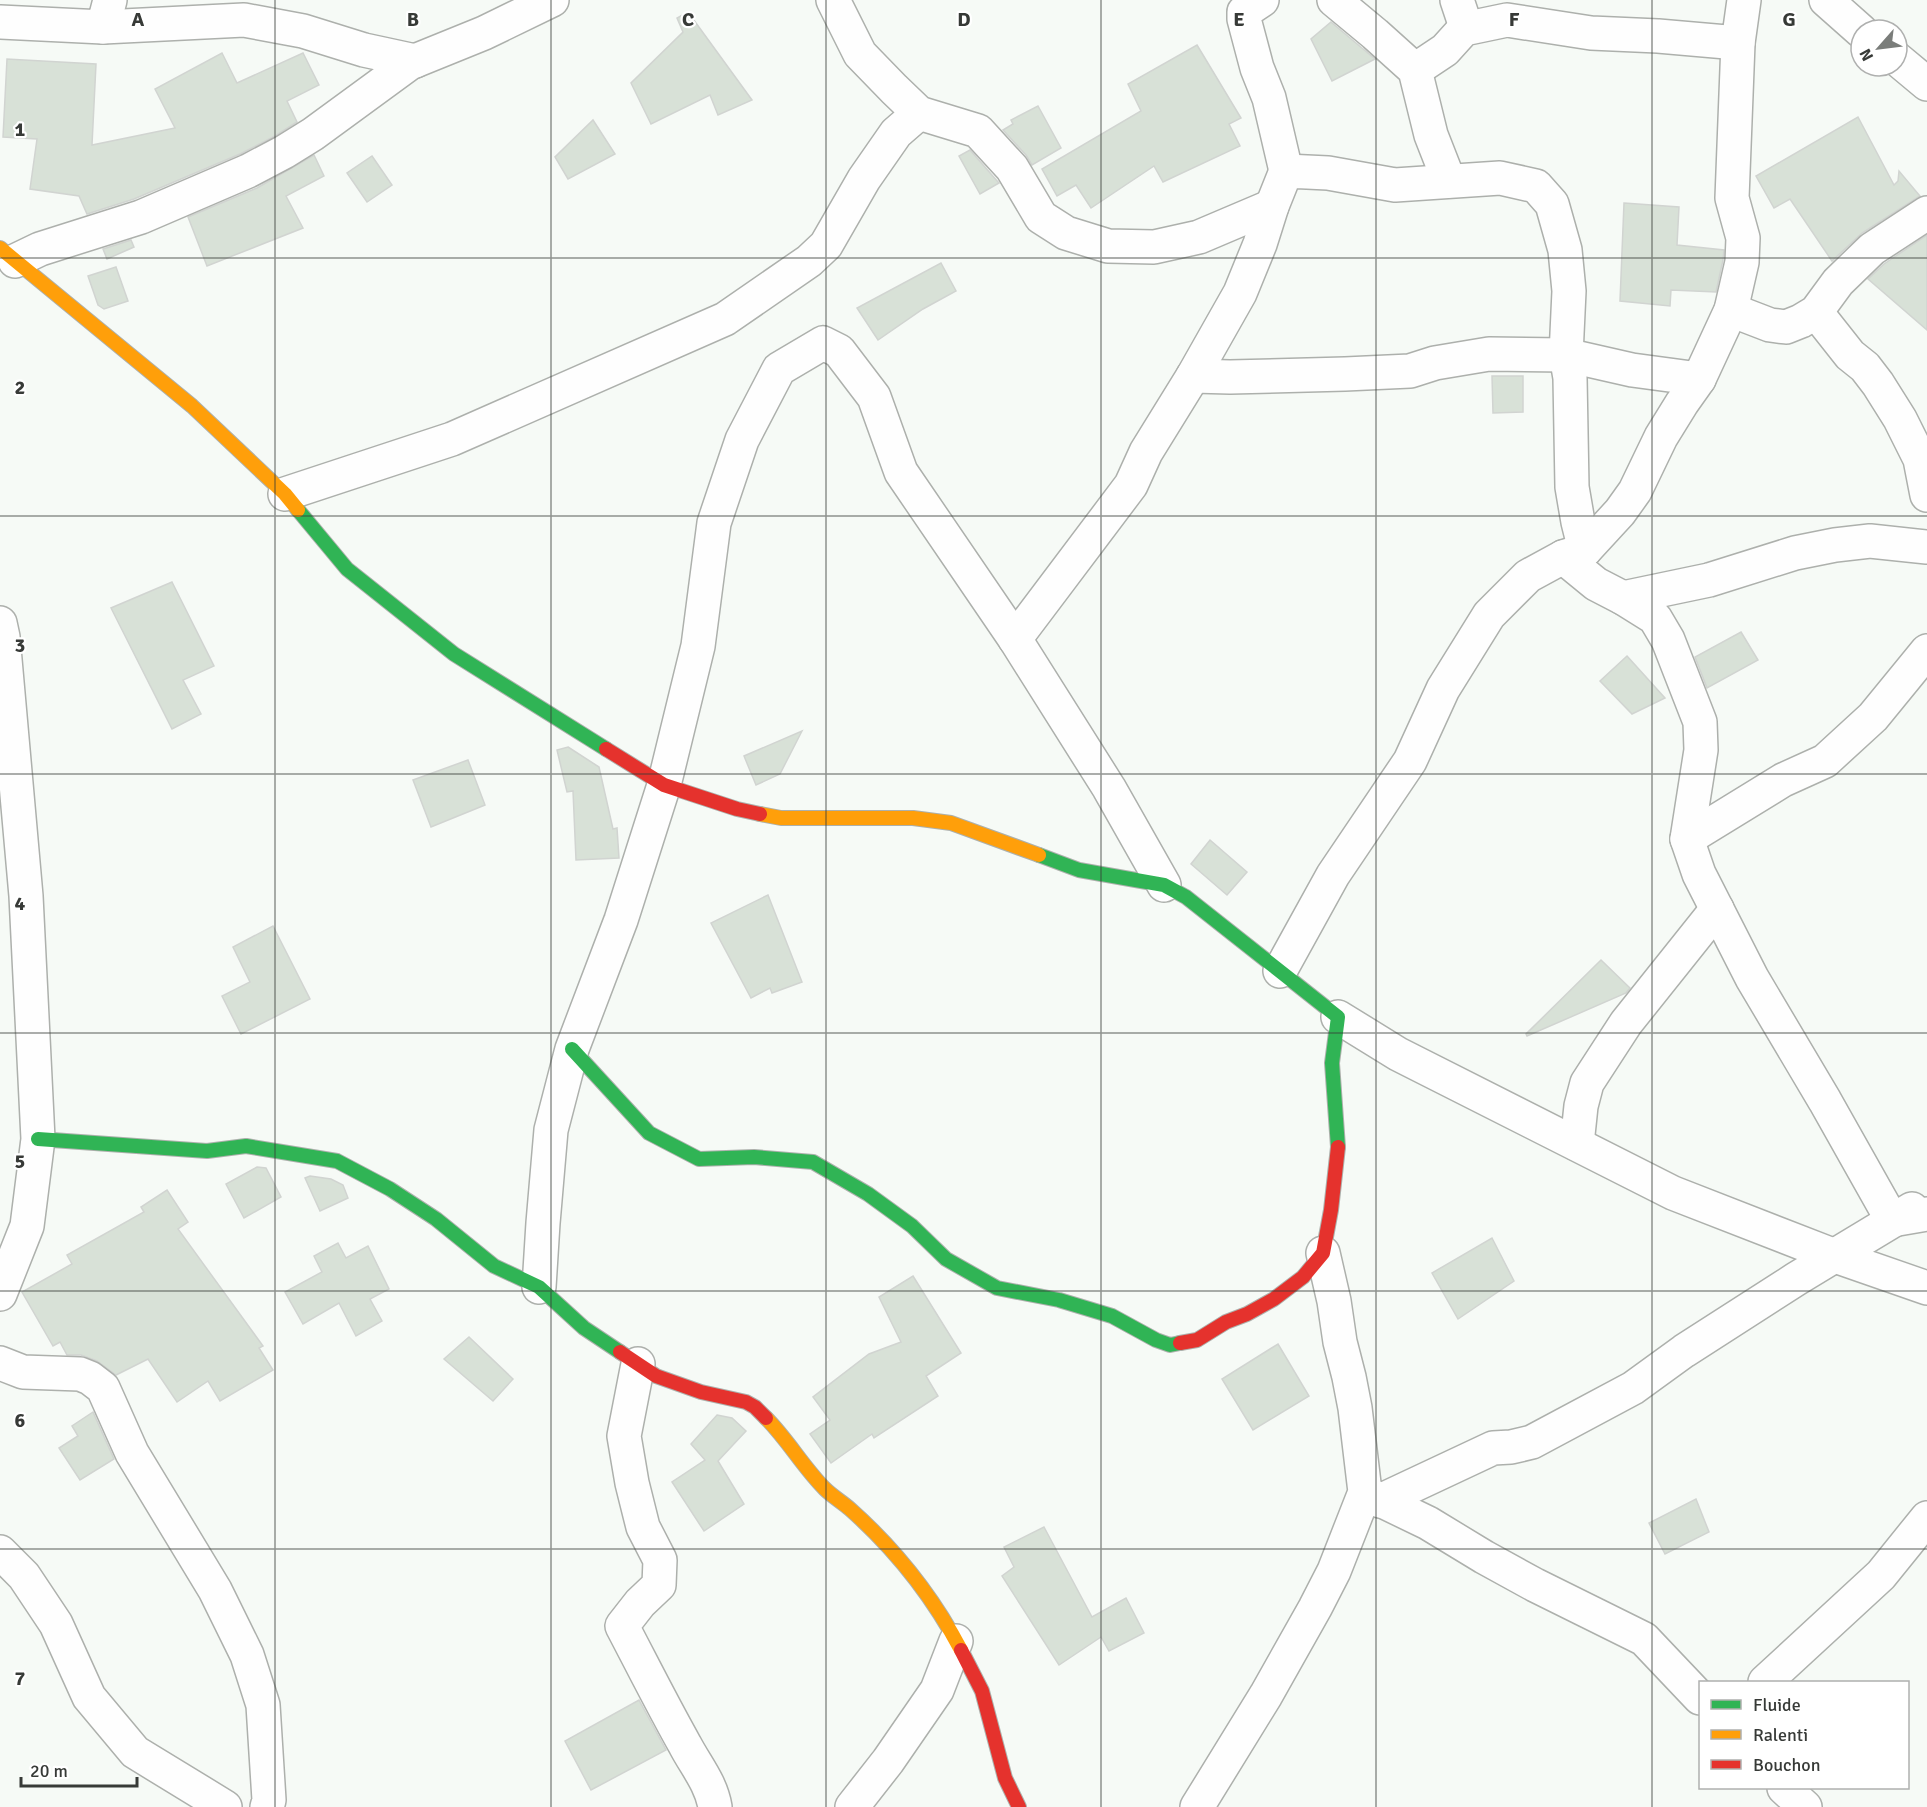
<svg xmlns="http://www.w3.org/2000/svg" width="1927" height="1807" font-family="Signika,sans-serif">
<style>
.building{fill:#d8e1d7;stroke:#d1d4d1;stroke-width:1.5}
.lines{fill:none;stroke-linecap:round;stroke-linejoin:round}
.street-casing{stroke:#adb0ac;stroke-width:36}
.fast-casing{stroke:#adb0ac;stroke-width:16}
.slow-casing{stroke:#adb0ac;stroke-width:16}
.jam-casing{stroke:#adb0ac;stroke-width:16}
.street{stroke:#fefefe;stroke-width:33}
.fast{stroke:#30b455;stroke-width:14}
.slow{stroke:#ff9f0a;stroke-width:14}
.jam{stroke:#e5322d;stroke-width:14}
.grid{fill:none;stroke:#373a37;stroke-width:1.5;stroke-opacity:0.55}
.grid-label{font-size:20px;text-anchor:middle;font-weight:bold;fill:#373a37;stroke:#fff;stroke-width:4.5;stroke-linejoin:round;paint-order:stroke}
</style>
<rect width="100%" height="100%" fill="#f6faf6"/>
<g class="building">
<polygon points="688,12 752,100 718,115 710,95 651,124 631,83 683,32 677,18"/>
<polygon points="1331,22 1375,59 1332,81 1311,39"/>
<polygon points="1197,45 1241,118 1229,124 1240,146 1163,182 1154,166 1091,208 1076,185 1057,196 1042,169 1141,111 1128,84"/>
<polygon points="222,53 237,83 303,53 319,85 287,101 297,122 275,136 240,154 134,199 87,214 79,196 30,189 37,139 3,137 7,59 96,64 92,145 175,128 155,89"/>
<polygon points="1038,106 1061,148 1032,165 1026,155 1003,130 1013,124 1011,120"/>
<polygon points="1858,117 1894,185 1898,181 1899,171 1920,196 1862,233 1832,261 1790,199 1774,208 1756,176"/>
<polygon points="593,120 615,154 568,179 555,157"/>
<polygon points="970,150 999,183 980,194 959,156"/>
<polygon points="314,155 324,176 286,196 303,228 207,266 188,217 257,188"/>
<polygon points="372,156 392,185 367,202 347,173"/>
<polygon points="1624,203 1679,207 1677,245 1724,250 1723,260 1716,292 1671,290 1670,306 1620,301"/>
<polygon points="1927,235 1927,330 1868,279 1884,264"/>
<polygon points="131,240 134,247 107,259 103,249"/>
<polygon points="941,263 956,291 923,309 878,340 857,308"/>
<polygon points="116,267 128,301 104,309 98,305 88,276"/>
<polygon points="1492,376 1523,376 1523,412 1493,413"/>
<polygon points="172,582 214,666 183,680 201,714 172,729 111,608"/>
<polygon points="1741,632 1758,660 1707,688 1695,657"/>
<polygon points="1627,656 1665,698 1632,714 1600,681"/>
<polygon points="802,731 780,774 756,785 744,756"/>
<polygon points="568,747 599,767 613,829 617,828 619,858 576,860 573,791 567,792 557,750"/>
<polygon points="468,760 485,805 431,827 413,780"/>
<polygon points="1210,840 1247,872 1227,895 1191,864"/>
<polygon points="768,895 802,982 772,993 770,988 751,998 711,923"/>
<polygon points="273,926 310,999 241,1034 222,996 250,982 233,947"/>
<polygon points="1601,960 1630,988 1626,993 1527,1036 1526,1034"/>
<polygon points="257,1167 266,1168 281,1197 244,1218 226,1184"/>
<polygon points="310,1176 331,1179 343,1185 348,1198 320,1211 305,1178"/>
<polygon points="167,1190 188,1222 178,1229 263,1346 259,1348 273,1370 220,1401 208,1381 177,1402 148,1359 116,1375 97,1361 81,1355 67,1355 60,1342 53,1346 22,1292 72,1264 67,1255 144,1212 141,1207"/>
<polygon points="1492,1238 1514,1281 1458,1319 1432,1273"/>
<polygon points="338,1243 346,1258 368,1246 389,1289 370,1299 382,1321 356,1336 339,1303 303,1324 285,1292 322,1272 314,1256"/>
<polygon points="913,1276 961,1353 926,1376 938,1396 874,1438 872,1434 831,1463 810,1434 830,1420 813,1397 869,1354 901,1342 879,1297"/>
<polygon points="469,1337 513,1379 493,1401 444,1359"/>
<polygon points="1278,1344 1309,1396 1253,1430 1222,1379"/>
<polygon points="93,1412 114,1459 80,1480 59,1448 78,1436 72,1426"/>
<polygon points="717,1415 732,1418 746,1431 718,1461 744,1504 704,1531 672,1482 705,1460 691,1444"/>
<polygon points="1696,1499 1709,1532 1665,1554 1649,1523"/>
<polygon points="1044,1527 1092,1617 1126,1598 1144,1633 1109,1651 1101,1637 1059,1665 1002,1576 1014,1567 1004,1547"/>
<polygon points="639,1700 666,1750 591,1790 565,1741"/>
</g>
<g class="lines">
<defs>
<g id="street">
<polyline points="833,0 860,54 894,89 919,113 978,131 1012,168 1041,217 1066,233 1108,246 1154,247 1199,237 1272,206"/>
<polyline points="1262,0 1244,12 1244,19 1257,68 1269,98 1286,171"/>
<polyline points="1334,0 1375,34 1415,70 1431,135 1449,181"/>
<polyline points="1457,0 1464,21 1464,29"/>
<polyline points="1826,0 1861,31"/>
<polyline points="0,22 103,27 110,0"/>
<polyline points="103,27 244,20 303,31 364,50 415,61"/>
<polyline points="1897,59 1927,84"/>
<polyline points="1415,70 1445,50 1464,29 1507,20 1591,33 1658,36 1738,43 1744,0"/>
<polyline points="15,261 40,249 141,217 248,171 284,152 313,134 410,63 484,33 552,0"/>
<polyline points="1731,310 1770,325 1786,327 1801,321 1816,312 1838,282 1872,249 1927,213"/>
<polyline points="1816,312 1850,355 1865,367 1878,384 1900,419 1920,459 1927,495"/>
<polyline points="1193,376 1230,377 1345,374 1410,371 1435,363 1489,354 1566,355 1632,370 1699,379"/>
<polyline points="285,494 452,439 725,319 809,261 826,245 864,179 896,133 919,113"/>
<polyline points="1563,557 1596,584 1623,598 1655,618 1668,640 1700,722 1701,750 1687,839 1699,874 1752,978 1825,1101 1892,1220 1927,1214"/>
<polyline points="1623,598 1709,580 1795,553 1835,545 1870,541 1927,547"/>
<polyline points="0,623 3,637 26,896 38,1139 27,1226 0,1294"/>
<polyline points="1015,639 1131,485 1146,452 1193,376 1240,293 1260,244 1272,206 1286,171 1328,173 1395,185 1500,178 1536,186 1552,204 1565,250 1569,291 1566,355 1570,378 1572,487 1578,522 1585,550"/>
<polyline points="1687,839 1783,780 1825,761 1873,717 1927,651"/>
<polyline points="1280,971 1333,875 1410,761 1443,689 1489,615 1528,576 1563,557 1585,550 1620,512 1635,491 1661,437 1682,403 1699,379 1731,310 1742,262 1743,238 1732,198 1738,43"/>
<polyline points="1338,1017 1398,1054 1673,1193 1835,1256 1927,1288"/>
<polyline points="1577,1144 1581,1106 1587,1083 1626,1023 1717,909"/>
<polyline points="539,1287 543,1223 551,1130 572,1049 621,920 664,785 698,646 714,523 742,440 779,369 823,343 839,351 874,397 901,472 1015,639 1109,788 1164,885"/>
<polyline points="0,1363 23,1372 80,1374 90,1378 103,1388 132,1453 215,1590 247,1655 263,1705 269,1800 267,1807"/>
<path d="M 638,1364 L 624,1436 L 632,1483 L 643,1527 L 660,1560 L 659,1585 L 640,1603 L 622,1626 C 643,1666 663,1706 685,1745 C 696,1766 711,1783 715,1807"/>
<polyline points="1366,1493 1428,1523 1484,1557 1535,1585 1644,1639 1700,1698"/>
<polyline points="1380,1501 1493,1448 1511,1447 1532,1442 1633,1388 1684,1351 1796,1279 1912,1209"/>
<polyline points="0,1552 24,1576 56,1624 89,1697 135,1752 225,1807"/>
<polyline points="1765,1682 1881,1575 1927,1518"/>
<polyline points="1784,1788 1805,1807"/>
<polyline points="852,1807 888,1761 937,1690 956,1641"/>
<polyline points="1197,1807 1266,1695 1315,1608 1334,1571 1365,1492 1355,1408 1349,1377 1340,1342 1334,1301 1323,1253"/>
</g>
<g id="fast">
<polyline points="298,510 347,569 454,654 606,749"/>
<polyline points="1039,855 1079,870 1164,885 1186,897 1338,1017 1332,1063 1338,1147"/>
<polyline points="572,1049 649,1133 699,1159 754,1157 813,1162 868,1194 912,1226 946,1259 997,1288 1059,1300 1112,1316 1156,1340 1170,1345 1180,1343"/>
<polyline points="38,1139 207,1151 246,1146 337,1161 390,1189 436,1219 494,1266 539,1287 584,1328 620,1352"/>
</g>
<g id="slow">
<polyline points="0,248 192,406 285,494 298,510"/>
<polyline points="760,814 781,818 913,818 951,823 1039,855"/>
<path d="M 766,1418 C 788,1440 803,1467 825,1489 C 832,1496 842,1502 850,1509 C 895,1549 933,1597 961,1650"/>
</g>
<g id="jam">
<polyline points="606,749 664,785 737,809 760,814"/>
<polyline points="1180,1343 1197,1340 1226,1322 1247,1314 1274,1299 1303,1277 1323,1253 1331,1210 1338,1147"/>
<polyline points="620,1352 656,1376 701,1392 746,1402 755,1407 766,1418"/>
<polyline points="961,1650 982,1691 1005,1778 1019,1807"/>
</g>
</defs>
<use href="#street" class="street-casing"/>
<use href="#fast" class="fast-casing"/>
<use href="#slow" class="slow-casing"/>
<use href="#jam" class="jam-casing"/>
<use href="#street" class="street"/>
<use href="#fast" class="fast"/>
<use href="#slow" class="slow"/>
<use href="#jam" class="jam"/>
</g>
<path class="grid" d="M 275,0 L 275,1807M 551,0 L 551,1807M 826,0 L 826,1807M 1101,0 L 1101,1807M 1376,0 L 1376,1807M 1652,0 L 1652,1807M 0,258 L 1927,258M 0,516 L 1927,516M 0,774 L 1927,774M 0,1033 L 1927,1033M 0,1291 L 1927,1291M 0,1549 L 1927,1549"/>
<g class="grid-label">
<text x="138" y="26">A</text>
<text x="413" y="26">B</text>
<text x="688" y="26">C</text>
<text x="964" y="26">D</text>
<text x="1239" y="26">E</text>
<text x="1514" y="26">F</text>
<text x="1789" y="26">G</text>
<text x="20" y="136">1</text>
<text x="20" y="394">2</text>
<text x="20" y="652">3</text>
<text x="20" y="910">4</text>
<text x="20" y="1168">5</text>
<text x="20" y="1427">6</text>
<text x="20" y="1685">7</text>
</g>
<rect x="1699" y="1681" width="210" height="108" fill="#ffffff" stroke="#afb0af" stroke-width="1.5"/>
<rect x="1711" y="1700" width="30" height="9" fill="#30b455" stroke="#afb0af" stroke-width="1.5"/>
<text x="1753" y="1711" font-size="18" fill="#373a37">Fluide</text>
<rect x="1711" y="1730" width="30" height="9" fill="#ff9f0a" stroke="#afb0af" stroke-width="1.5"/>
<text x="1753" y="1741" font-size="18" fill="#373a37">Ralenti</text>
<rect x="1711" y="1760" width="30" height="9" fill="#e5322d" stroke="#afb0af" stroke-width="1.5"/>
<text x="1753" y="1771" font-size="18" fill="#373a37">Bouchon</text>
<g transform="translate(1879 48) rotate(242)"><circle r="28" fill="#ffffff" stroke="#afb0af" stroke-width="1.5"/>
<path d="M0-4.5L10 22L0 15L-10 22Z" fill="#7a7d7a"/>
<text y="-9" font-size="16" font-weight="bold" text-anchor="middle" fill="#373a37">N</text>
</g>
<path d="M21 1777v9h116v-9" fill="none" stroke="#373a37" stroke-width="3"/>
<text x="30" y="1777" font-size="18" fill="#373a37" stroke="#ffffff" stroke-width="4.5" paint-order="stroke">20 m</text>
</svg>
